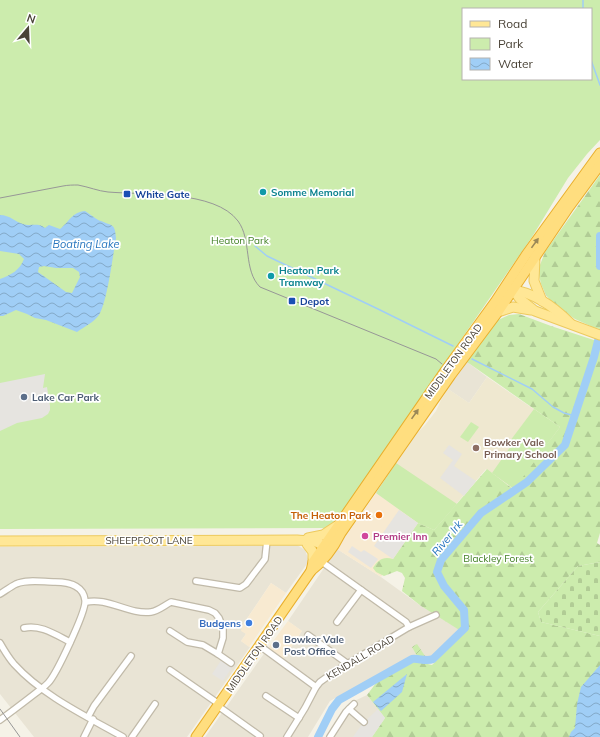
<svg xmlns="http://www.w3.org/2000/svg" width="600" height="737" font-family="Mulish,sans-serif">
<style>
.residential{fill:#e9e4d5}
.commercial{fill:#f8ead1}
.education{fill:#efe8d0}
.forest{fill:url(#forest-firs)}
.cemetery{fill:url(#cemetery-stones)}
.park{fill:#ccecad;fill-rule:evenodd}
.garden{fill:url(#garden-furrows)}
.parking{fill:#e6e4e0}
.water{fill:url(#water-waves);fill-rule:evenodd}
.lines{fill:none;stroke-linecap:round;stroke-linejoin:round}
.stream{stroke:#a0cef6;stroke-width:1.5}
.river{stroke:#a0cef6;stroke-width:8}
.minor-casing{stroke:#c1baa9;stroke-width:8}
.primary-casing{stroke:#edca5e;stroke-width:11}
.trunk-casing{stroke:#e9af2d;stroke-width:11}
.minor{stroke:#fff;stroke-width:5.5}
.primary{stroke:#ffe796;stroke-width:9}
.trunk{stroke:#ffde7f;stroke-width:9}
.tram{stroke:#979797;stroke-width:1}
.oneway{fill:#9b8857}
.culture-dot{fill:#0f9aa8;stroke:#fff;stroke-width:1.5}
.transit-dot{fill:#1a4fb4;stroke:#fff;stroke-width:1.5}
.service-dot{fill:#5c6f8a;stroke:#fff;stroke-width:1.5}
.education-dot{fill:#8d6e63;stroke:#fff;stroke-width:1.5}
.food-dot{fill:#e8710a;stroke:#fff;stroke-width:1.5}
.hotel-dot{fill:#d1479c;stroke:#fff;stroke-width:1.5}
.shop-dot{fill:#3f7fe0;stroke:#fff;stroke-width:1.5}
.labels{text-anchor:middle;stroke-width:3.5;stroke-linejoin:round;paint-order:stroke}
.culture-label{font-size:10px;font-weight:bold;fill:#0d838f;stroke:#fff;text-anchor:start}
.transit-label{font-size:10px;font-weight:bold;fill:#164399;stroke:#fff;text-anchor:start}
.park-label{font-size:10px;fill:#418024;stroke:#fff}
.street-label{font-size:10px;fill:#494236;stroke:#fff}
.service-label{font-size:10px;font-weight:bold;fill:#4e5e75;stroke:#fff;text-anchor:start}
.education-label{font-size:10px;font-weight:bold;fill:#785e54;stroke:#fff;text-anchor:start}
.food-label{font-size:10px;font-weight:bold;fill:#c56008;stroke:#fff;text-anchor:end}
.hotel-label{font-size:10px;font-weight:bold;fill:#b23c85;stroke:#fff;text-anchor:start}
.shop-label{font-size:10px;font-weight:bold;fill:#366cbe;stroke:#fff;text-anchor:end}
.water-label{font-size:11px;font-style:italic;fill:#2675be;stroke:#fff}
</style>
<defs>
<pattern id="forest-firs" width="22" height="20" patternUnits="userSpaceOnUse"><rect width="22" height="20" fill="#ccecad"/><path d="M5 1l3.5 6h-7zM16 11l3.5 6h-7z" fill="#b1cc95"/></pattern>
<pattern id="cemetery-stones" width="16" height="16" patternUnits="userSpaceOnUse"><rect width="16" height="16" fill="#ccecad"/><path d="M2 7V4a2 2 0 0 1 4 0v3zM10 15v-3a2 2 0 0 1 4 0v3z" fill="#b1cc95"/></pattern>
<pattern id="garden-furrows" width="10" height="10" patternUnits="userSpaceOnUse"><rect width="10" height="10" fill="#ccecad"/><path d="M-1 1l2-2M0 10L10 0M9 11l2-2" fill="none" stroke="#b1cc95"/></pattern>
<pattern id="water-waves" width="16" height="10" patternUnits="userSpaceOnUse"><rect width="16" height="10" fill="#a0cef6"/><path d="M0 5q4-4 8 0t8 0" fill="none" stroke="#84a9c8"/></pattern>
</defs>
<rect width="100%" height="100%" fill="#f5f2e7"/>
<g class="residential">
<polygon points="467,362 487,377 469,403 448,389"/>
<polygon points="283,545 297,545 305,550 309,561 286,593 271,583 242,626 246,634 241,641 250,647 187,737 34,737 0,694 0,547 229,546"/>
<polygon points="337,549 381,577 421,606 460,630 436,655 430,657 412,656 330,701 308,737 205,737 268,648 283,659 302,631 288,621"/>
<polygon points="367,695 385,718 372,737 327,737 348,704"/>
</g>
<g class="commercial">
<polygon points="376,493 418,523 381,577 337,549"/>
<polygon points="271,583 286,593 249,647 241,641 246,634 241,631 242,626"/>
<polygon points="288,621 302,631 283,659 268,648"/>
</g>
<polygon class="education" points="487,377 560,427 514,489 486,469 434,530 418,523 376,493 418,432 425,425 436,411 441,400 448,389 469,403"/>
<g class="forest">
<polygon points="600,175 600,329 595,328 575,319 554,305 546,295 541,284 538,270 545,252"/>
<path d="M 519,314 L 551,326 L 600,342 L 600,533 L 597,543 L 600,545 L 600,562 L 578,566 L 538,612 L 541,622 L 600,636 L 600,737 L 372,737 L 385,718 L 367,695 L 376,683 L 415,661 L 432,665 L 464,633 L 421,606 L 402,591 L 405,578 L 402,573 L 397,571 L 384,576 L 376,572 L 373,568 C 378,560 383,556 393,559 L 418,523 L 434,530 L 487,469 L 513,489 L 560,427 L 467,362 L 498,320 L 509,315 Z"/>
</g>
<polygon class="cemetery" points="600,562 600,636 541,622 538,612 578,566"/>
<g class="park">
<path d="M 0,0 L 600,0 L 600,140 L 587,154 L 568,178 L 532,237 L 341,513 L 335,521 L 327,528 L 0,529 ZM 463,9 L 591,9 L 591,79 L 463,79 Z"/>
<polygon points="534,409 560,427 514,489 492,473 513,443 510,441"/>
<polygon points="471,422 479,427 468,442 460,437"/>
<polygon points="396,463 457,504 434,530 418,523 376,493"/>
</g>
<polygon class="garden" points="417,644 425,656 417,656 412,647"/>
<g class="parking">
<polygon points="45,374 43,388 47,387 50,406 50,410 48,414 42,418 17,423 0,431 0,383"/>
<polygon points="449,445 462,454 454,466 476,481 464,496 440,478 453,460 443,453"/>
<polygon points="399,510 418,523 393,559 374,546"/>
<polygon points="352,546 361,552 364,550 378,559 371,568 348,552"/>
<polygon points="222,659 233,666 223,681 212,674"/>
<polygon points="378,709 385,718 372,737 353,737 362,724"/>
</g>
<g class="water">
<path d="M 85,211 C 90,214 97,220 101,221 C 112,226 115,223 116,238 C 113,255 107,303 99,315 C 94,322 84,327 77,332 L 46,320 L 35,318 L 27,314 L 16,310 L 3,316 L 0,316 L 0,279 C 11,275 20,270 24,259 L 19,254 L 0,251 L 0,215 C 10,215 15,222 23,224 C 31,227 37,222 45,228 L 49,225 L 60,229 C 69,222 72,212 85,211 ZM 44,266 L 56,268 L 73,268 L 79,272 L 80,277 L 72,293 L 66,292 L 38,272 L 39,267 Z"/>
<polygon points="600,665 600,737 569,737 571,732 575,728 577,704 581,687"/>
<polygon points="407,674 402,692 381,711 373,702"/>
</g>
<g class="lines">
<g class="stream">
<polyline points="583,9 583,0"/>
<polyline points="591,60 600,85"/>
<polyline points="255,246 267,256 378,309 453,346"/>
<polyline points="472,359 532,389 553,407 564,413 575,416"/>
</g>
<g class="river">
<polyline points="600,236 600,266"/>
<path d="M 318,737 L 332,709 L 339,700 L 412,659 C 419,658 426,662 433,659 L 465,628 L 464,610 L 444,586 L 437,572 L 441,560 L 481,513 L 527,482 L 565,445 L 594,357 L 600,333"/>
</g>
<defs>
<g id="minor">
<polyline points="322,562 406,622 409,627"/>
<polyline points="196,581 240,588 246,584 265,559 267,540"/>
<path d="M 0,594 C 5,591 10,587 16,584 C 27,579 43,582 55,582 C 68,582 83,585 85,600 C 87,610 56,675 48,683 C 46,685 44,687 41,689 C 28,699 14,710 0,720"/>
<path d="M 86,602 C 108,597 129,615 151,612 C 158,611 165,605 171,602 L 209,610 L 215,613 L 219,618 L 223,628 L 223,638 L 218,654 L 203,645 L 187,642 L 170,631"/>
<polyline points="337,622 361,590"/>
<path d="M 24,628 C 40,624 56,635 70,642"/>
<polyline points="308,635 348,664"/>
<path d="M 0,643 C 4,650 8,657 14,664 C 43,696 86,716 123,737"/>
<polyline points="260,646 316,687"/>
<polyline points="218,654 231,663"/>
<polyline points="170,670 219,704"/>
<polyline points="266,696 299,718"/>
<polyline points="218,706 260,736"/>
<polyline points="349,709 364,722"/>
<polyline points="88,717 94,706 131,656"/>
<polyline points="84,737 93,719"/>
<polyline points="132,737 155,704"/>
<polyline points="287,737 305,708 316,687 320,682 334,672 409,627 436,615"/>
<polyline points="330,737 346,712 354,704"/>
</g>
<g id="primary">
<polyline points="535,257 534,281 542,301"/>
<polyline points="513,290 520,299 535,311 600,335"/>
<path d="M 513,290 C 535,293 555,308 570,323"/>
<polyline points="498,312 513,307 531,310"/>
<polyline points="308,538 323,535 338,525"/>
<path d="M 0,541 L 297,540 C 306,541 318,539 323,547"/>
<polyline points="307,544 313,552 313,562"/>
</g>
<g id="trunk">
<polyline points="311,571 313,562 445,371 495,302 526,255 600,153"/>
<path d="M 196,737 L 311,571 C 324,561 334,547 341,533 L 451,375 L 498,312 L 569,207 L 600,165"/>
</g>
</defs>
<use href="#minor" class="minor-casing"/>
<use href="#primary" class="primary-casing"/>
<use href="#trunk" class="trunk-casing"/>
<use href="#minor" class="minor"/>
<use href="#primary" class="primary"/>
<use href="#trunk" class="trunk"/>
<g class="tram">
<path d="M 0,198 L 63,186 C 68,185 73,185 78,185 C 89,187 98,191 108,192 C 143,195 215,190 238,221 C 252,240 243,270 260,287 L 436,359 L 442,364"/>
<polyline points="0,709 20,737"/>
</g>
</g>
<defs><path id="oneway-solid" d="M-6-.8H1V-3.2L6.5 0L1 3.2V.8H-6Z"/></defs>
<g class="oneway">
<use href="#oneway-solid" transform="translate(535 243) rotate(-54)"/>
<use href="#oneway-solid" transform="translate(415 414) rotate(-55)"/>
</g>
<g class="culture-dot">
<circle cx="263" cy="192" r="4"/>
<circle cx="271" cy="276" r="4"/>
</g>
<g class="transit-dot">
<rect x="123" y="190" width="8" height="8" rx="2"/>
<rect x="288" y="297" width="8" height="8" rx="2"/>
</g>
<g class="service-dot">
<circle cx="24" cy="397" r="4"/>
<circle cx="276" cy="645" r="4"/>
</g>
<circle class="education-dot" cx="476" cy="448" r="4"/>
<circle class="food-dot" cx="379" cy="515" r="4"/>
<circle class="hotel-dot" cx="365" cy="536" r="4"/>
<circle class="shop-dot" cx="249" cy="623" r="4"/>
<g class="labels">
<g class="culture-label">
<text x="271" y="196">Somme Memorial</text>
<text x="279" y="274">Heaton Park<tspan x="279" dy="12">Tramway</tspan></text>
</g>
<g class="transit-label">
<text x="135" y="198">White Gate</text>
<text x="300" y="305">Depot</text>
</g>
<g class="park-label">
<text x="240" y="244">Heaton Park</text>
<text x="498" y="562">Blackley Forest</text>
</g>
<g class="street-label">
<text transform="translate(453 361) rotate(-54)" y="4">MIDDLETON ROAD</text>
<text x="149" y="544">SHEEPFOOT LANE</text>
<text transform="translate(254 654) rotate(-55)" y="4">MIDDLETON ROAD</text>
<text transform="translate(360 657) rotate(-31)" y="4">KENDALL ROAD</text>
</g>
<g class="service-label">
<text x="32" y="401">Lake Car Park</text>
<text x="284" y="643">Bowker Vale<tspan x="284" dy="12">Post Office</tspan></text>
</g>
<g class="education-label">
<text x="484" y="446">Bowker Vale<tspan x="484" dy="12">Primary School</tspan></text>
</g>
<g class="food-label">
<text x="371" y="519">The Heaton Park</text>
</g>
<g class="hotel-label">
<text x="373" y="540">Premier Inn</text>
</g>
<g class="shop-label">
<text x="241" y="627">Budgens</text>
</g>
<g class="water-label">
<text x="86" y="248">Boating Lake</text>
<text transform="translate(447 538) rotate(-51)" y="4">River Irk</text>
</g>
</g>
<rect x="462" y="8" width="130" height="72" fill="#ffffff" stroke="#b6b3af"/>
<rect x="470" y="21" width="20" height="6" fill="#ffe796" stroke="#b6b3af"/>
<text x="498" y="28" font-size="12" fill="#494236">Road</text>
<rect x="470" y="38" width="20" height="12" fill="#ccecad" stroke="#b6b3af"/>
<text x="498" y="48" font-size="12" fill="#494236">Park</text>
<rect x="470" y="58" width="20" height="12" fill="url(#water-waves)" stroke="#b6b3af"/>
<text x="498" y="68" font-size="12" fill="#494236">Water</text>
<g transform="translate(28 28) rotate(19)" stroke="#ffffff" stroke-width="3" paint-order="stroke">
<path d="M0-3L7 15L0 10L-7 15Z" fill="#494236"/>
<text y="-6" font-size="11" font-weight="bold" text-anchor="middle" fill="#494236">N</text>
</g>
</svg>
